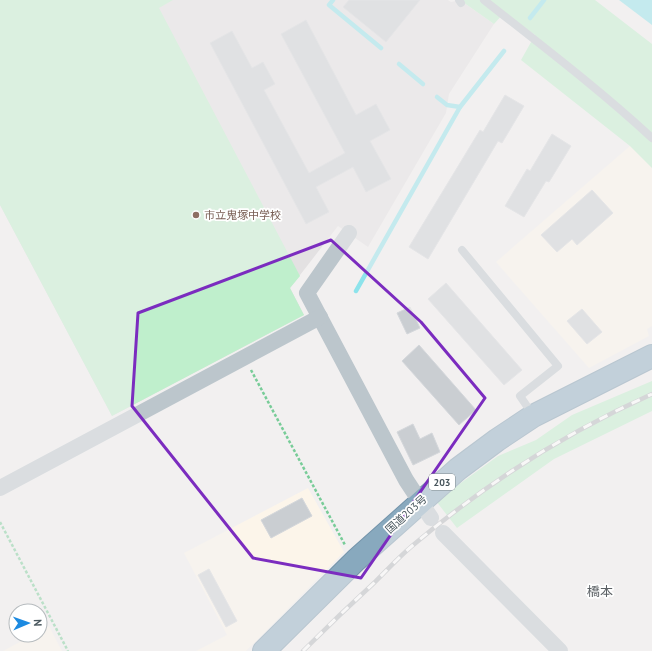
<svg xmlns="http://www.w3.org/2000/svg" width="652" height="651" font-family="'PT Sans','Noto Sans JP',sans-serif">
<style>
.commercial{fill:#fcf5ea}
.education{fill:#e3e1e2}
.green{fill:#bfefcc}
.water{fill:#8de3eb}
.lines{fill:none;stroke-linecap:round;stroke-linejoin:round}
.stream{stroke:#8de3eb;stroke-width:4.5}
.building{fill:#caced2;stroke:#d4d7db}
.highway-casing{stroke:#7494aa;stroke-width:24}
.path{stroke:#78cc98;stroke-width:2.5;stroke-dasharray:3 2;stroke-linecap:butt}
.lane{stroke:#bcc6cc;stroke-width:8}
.street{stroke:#bcc6cc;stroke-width:16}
.highway{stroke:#88a9be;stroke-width:22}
.rail-casing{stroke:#b2b6ba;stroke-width:4.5}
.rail{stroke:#fff;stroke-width:3;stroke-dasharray:9;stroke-linecap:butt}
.marked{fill:none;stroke:#7b2cbf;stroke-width:3;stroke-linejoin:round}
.education-dot{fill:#8d6e63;stroke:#fff;stroke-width:1.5}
.labels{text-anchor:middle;stroke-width:3.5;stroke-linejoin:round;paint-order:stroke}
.shield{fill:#fff;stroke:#7f898e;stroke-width:1}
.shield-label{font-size:10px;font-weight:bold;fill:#48565d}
.education-label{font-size:11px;fill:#785e54;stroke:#fff;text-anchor:start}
.street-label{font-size:11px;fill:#48565d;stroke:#fff}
.quarter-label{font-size:13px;fill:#5c6165;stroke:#fff}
</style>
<rect width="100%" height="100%" fill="#f2f0f0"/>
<g class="commercial">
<polygon points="630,146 652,168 652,326 647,329 649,336 589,368 496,262"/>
<polygon points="308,488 344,552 246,651 196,651 227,635 184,553"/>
<polygon points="49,626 62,651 3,651 33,635 40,635 40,631"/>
</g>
<polygon class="education" points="0,0 448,0 451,2 460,0 494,24 449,94 446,113 368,247 338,226 290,288 304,315 112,416 0,205"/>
<g class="green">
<polygon points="0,0 173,0 159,8 300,276 290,288 304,315 112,416 0,205"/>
<polygon points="460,0 595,0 652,44 652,168 630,146 521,60 535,35 504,13 494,24"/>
<polygon points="652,381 652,411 554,459 457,528 436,501 498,456 536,440 572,415"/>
</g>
<polygon class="water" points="619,0 652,0 652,25"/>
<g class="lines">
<g class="stream">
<polyline points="333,0 329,5 381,48"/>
<polyline points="530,18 544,0"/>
<polyline points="399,64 423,84"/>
<polyline points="437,97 447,105 460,107"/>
<polyline points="356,291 460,107 504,51"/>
</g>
</g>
<g class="building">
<polygon points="349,0 420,0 386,42 343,7"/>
<polygon points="306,20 356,115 376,104 390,130 370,141 391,179 366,192 353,167 316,187 329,212 306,224 210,43 232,31 252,68 263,62 275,84 264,90 309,173 345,153 281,34"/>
<polygon points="505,95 524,106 502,143 498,141 428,259 409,247 480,130 483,132"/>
<polygon points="552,134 571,146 549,182 546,181 524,217 505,206 527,169 530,171"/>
<polygon points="592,190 613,213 577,245 572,239 557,252 541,235"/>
<polygon points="446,283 522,370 504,385 428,299"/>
<polygon points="410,307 420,328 407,334 397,313"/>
<polygon points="582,309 602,332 587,344 567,321"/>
<polygon points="419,345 476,410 459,425 402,361"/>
<polygon points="413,424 420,439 432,433 440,452 413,465 397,432"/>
<polygon points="302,498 312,516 271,538 261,520"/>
<polygon points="209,569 237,621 226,627 198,575"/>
</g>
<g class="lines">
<defs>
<polyline id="highway" points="264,651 356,560 458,469 497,440 533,416 652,356"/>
</defs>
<use href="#highway" class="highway-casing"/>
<g class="path">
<polyline points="251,370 345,545"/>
<polyline points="0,522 68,651"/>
</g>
<g class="lane">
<polyline points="459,0 461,3"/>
<path d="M 484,0 C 541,45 599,89 652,138"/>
<polyline points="462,250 558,366 520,396 533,415"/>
</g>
<g class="street">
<polyline points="349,233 307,293 406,480 431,518"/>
<polyline points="0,488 320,317"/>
<polyline points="443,533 560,651"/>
</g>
<use href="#highway" class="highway"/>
<defs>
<path id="rail" d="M 303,651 C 327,627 351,604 375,582 C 387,570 399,557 412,546 C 485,484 565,433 652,394"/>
</defs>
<use href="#rail" class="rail-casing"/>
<use href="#rail" class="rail"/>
</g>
<path d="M0 0H652V651H0ZM 331,240 L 421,322 L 485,398 L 361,578 L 253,558 L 132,406 L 138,313 Z" fill="#f2f0f0" fill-opacity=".55" fill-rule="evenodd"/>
<path class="marked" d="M 331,240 L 421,322 L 485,398 L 361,578 L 253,558 L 132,406 L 138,313 Z"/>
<circle class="education-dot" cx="196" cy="215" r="4"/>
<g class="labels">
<rect class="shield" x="429" y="474" width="26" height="16" rx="3"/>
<g class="shield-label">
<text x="442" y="486">203</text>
</g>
<g class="education-label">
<text x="204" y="219">市立鬼塚中学校</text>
</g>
<g class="street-label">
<text transform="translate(406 514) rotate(-42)" y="4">国道203号</text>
</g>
<g class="quarter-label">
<text x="600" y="596">橋本</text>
</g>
</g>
<g transform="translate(28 623) rotate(88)"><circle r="19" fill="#ffffff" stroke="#b6bbbe"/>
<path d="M0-3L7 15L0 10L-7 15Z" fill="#1c8ae1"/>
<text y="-6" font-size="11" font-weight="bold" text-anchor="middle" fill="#48565d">N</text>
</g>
</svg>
